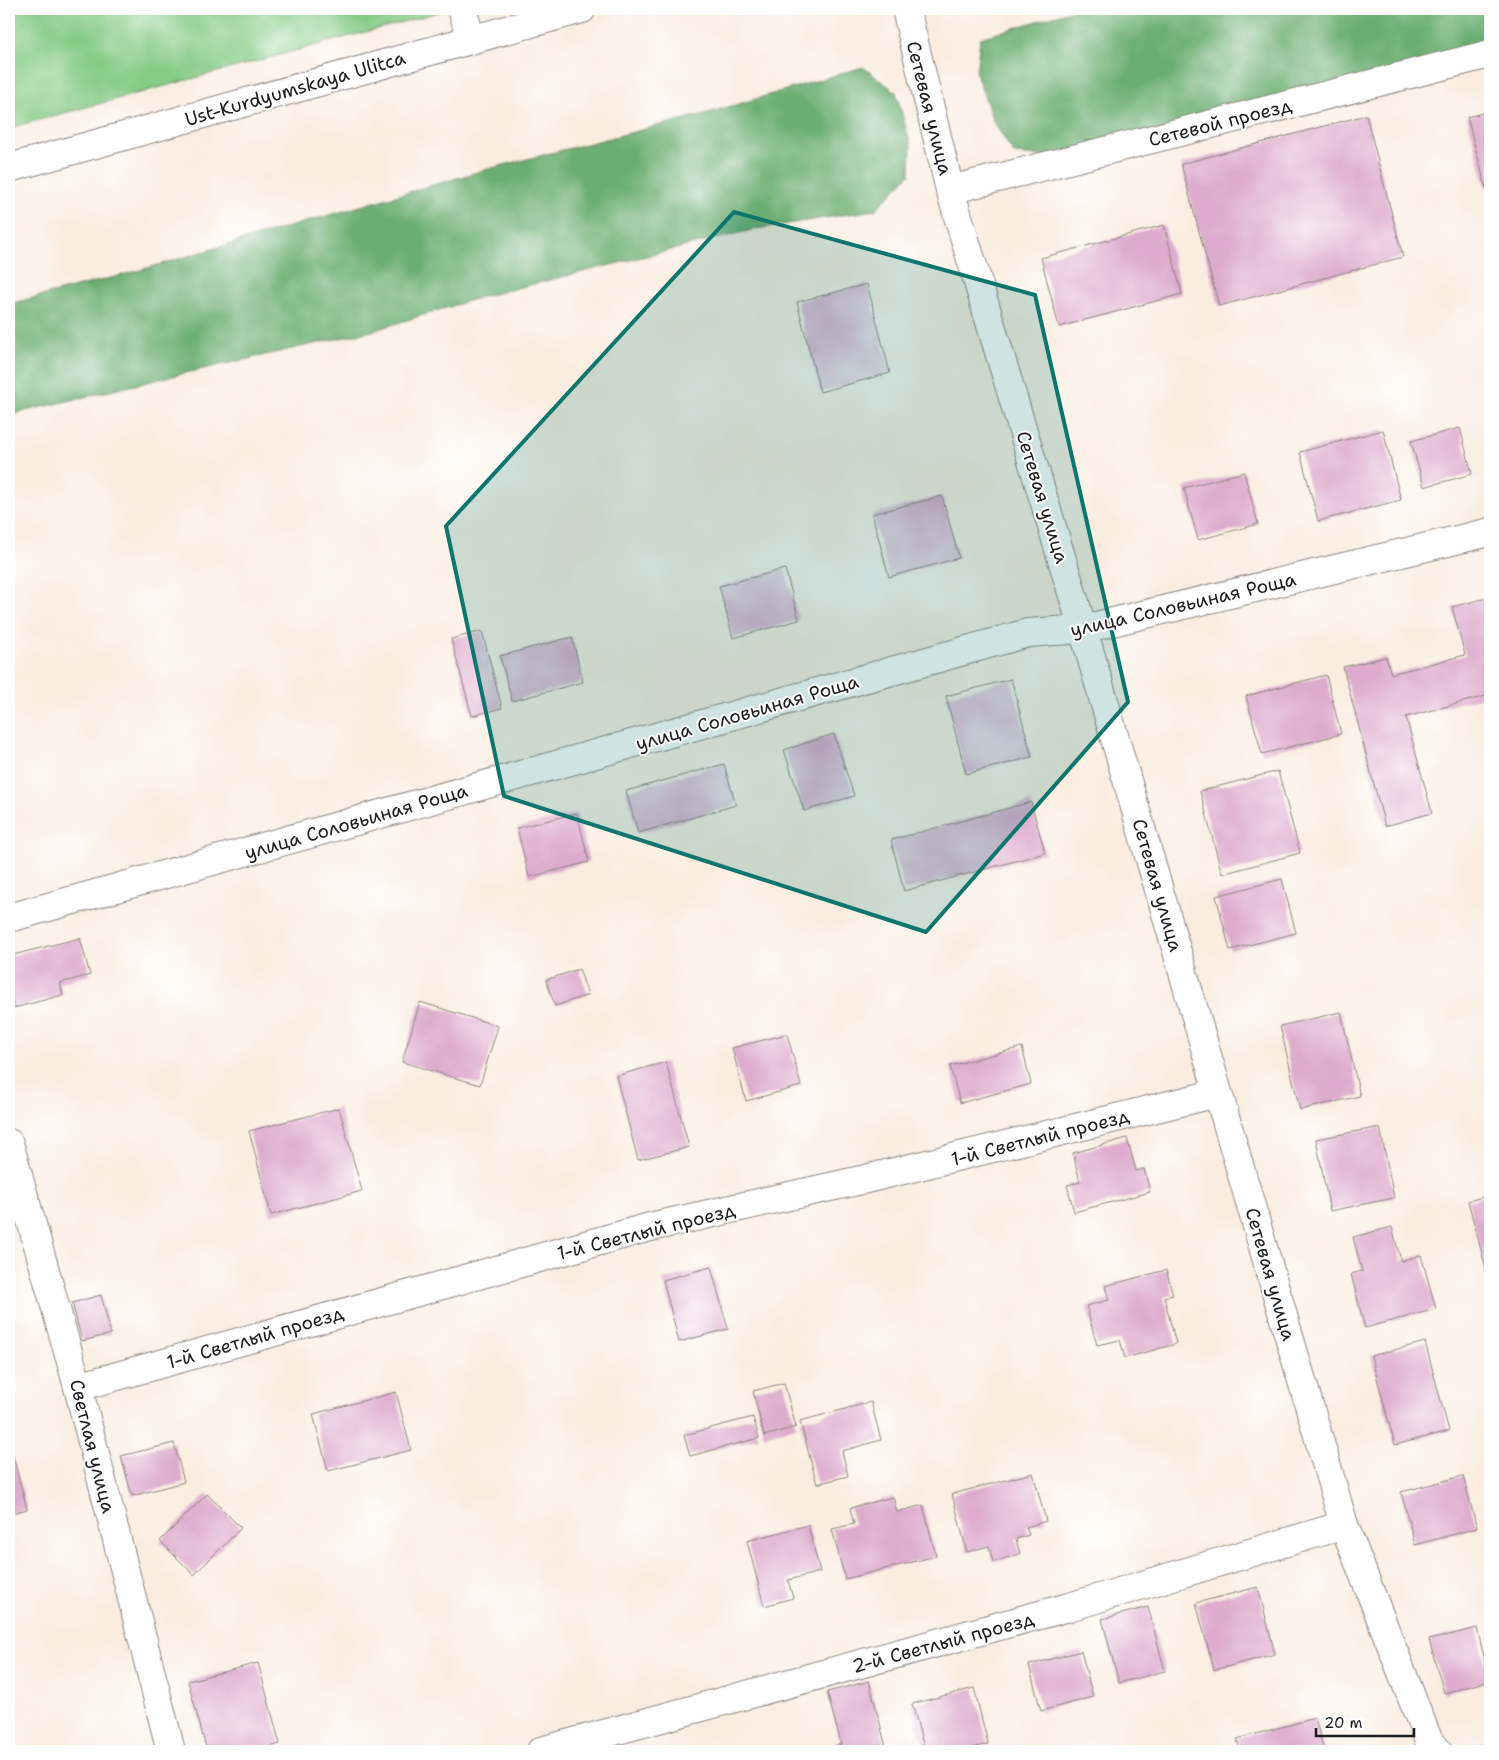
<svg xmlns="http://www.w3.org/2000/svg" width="1499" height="1760" font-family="'Shantell Sans',sans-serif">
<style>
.green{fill:#85ca85;stroke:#507350}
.forest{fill:#6cae72;stroke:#446547}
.building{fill:#ddabcd}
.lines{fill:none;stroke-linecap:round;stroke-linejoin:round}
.minor-casing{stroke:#8b847e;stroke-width:30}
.major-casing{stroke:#8b847e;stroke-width:30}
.minor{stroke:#fff;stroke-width:28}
.major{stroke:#fff;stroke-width:28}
.marked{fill:#0f766e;fill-opacity:0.2;stroke:#0f766e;stroke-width:4;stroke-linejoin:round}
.labels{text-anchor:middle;stroke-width:4;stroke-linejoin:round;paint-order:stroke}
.street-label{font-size:19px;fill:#1c1c1c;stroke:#fff}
</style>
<rect width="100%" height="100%" fill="#fff"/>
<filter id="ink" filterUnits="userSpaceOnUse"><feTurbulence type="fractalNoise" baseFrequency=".02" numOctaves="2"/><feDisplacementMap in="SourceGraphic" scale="10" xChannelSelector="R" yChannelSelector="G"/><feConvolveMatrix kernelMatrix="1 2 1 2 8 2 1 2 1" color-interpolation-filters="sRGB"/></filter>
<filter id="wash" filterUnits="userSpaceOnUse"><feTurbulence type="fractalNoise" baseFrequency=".0096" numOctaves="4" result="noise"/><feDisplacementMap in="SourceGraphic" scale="20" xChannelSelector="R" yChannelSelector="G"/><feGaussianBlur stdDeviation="1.12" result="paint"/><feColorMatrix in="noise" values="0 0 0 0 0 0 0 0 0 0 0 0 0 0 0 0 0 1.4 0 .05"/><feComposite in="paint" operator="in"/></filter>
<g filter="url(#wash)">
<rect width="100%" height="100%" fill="#faede0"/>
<polygon class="green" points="9,9 451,9 9,128"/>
<g class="forest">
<polygon points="1077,9 1490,9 1490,52 1054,157 1014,154 993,121 976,73 980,38"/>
<polygon points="863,67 896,92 911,146 910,174 875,210 756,229 481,297 372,331 190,372 9,415 9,304 130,273 488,169 708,113"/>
</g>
<g id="blocks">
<g class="building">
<polygon points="1490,111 1490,187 1486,188 1467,117"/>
<polygon points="1366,115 1403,257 1219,306 1181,164"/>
<polygon points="1164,225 1182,294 1059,327 1041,258"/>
<polygon points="867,284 890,373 820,392 797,302"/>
<polygon points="1460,428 1472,474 1424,487 1411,441"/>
<polygon points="1383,430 1401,500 1318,521 1300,452"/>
<polygon points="1244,472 1258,524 1198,540 1184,488"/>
<polygon points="942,496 959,558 889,577 872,514"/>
<polygon points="785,569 799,620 733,638 719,586"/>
<polygon points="1490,597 1490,695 1406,717 1432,813 1385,826 1343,667 1386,657 1391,674 1465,655 1452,607"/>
<polygon points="482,631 502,708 472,716 451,639"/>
<polygon points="572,637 583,682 512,701 500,656"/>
<polygon points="1326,675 1341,734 1262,754 1246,696"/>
<polygon points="1011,679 1032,757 966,774 946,696"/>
<polygon points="834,734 854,796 804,811 784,750"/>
<polygon points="724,764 736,805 638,833 626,791"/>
<polygon points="1278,771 1300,853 1222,874 1200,791"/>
<polygon points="1031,802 1045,853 904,891 891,840"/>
<polygon points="577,813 589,862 529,877 517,828"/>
<polygon points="1282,879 1296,933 1230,950 1216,896"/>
<polygon points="80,938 90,975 60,983 63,995 14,1008 9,988 9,956"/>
<polygon points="579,969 588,995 555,1006 546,980"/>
<polygon points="420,1002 498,1026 480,1085 402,1062"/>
<polygon points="1341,1012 1360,1096 1300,1110 1280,1026"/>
<polygon points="787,1034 801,1086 746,1101 732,1048"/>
<polygon points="1022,1047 1031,1084 960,1103 950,1066"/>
<polygon points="666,1062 689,1147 638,1160 616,1076"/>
<polygon points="339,1108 362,1191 271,1215 249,1131"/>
<polygon points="1380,1127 1394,1198 1330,1211 1316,1139"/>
<polygon points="1127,1138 1136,1171 1144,1169 1150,1192 1074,1212 1067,1185 1080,1182 1073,1153"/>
<polygon points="1490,1195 1490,1275 1488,1276 1468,1201"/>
<polygon points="1392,1227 1401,1261 1421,1255 1436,1309 1365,1328 1351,1274 1362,1271 1353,1237"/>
<polygon points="711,1267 728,1329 679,1342 663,1280"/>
<polygon points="1166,1270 1173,1295 1164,1297 1176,1344 1125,1358 1120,1340 1097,1345 1086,1306 1109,1300 1105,1286"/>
<polygon points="101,1295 111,1334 82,1341 72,1303"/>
<polygon points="1425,1342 1449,1431 1395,1445 1371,1356"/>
<polygon points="784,1383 796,1427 764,1436 753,1391"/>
<polygon points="396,1392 411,1450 328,1471 313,1414"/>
<polygon points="871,1402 881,1440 842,1451 848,1476 817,1484 800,1421"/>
<polygon points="753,1417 759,1438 690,1456 684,1435"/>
<polygon points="174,1443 184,1482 132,1496 121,1456"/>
<polygon points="13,1456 27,1509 9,1514 9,1457"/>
<polygon points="1033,1473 1046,1521 1026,1527 1029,1535 1016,1539 1020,1554 993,1562 989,1546 967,1552 952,1494"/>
<polygon points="1463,1476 1477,1528 1415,1545 1401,1492"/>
<polygon points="207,1494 241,1528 194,1575 160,1541"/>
<polygon points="893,1497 897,1512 923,1505 936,1556 845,1579 832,1529 854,1524 850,1508"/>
<polygon points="808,1525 820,1572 788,1580 793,1598 764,1606 747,1541"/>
<polygon points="1258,1587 1275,1654 1214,1670 1196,1603"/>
<polygon points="1148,1607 1165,1671 1119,1683 1102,1619"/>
<polygon points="1477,1628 1490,1681 1444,1693 1429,1640"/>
<polygon points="1081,1651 1093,1697 1041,1711 1029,1665"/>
<polygon points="258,1663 280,1744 254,1751 207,1751 188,1681"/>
<polygon points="869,1681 887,1751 816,1751 841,1744 827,1692"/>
<polygon points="974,1688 988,1744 961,1751 925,1751 912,1704"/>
<polygon points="1315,1718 1324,1751 1240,1751 1237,1739"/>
</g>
</g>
</g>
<g filter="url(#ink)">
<use href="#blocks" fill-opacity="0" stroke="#8b847e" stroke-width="1"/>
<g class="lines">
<defs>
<g id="minor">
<polyline points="462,9 471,39"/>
<polyline points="906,9 950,190 1083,629 1344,1525 1428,1739 1438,1751"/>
<polyline points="950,190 1490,54"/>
<polyline points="9,918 1028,633 1083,629 1490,532"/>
<polyline points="9,1143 78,1387 171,1751"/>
<polyline points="78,1387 650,1227 866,1179 1218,1093"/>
<polyline points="541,1751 1069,1607 1344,1525"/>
</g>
<polyline id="major" points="9,168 582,9"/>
</defs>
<use href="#minor" class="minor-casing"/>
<use href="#major" class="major-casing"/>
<use href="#minor" class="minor"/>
<use href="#major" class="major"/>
</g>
</g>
<path class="marked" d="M 734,212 L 1035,295 L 1128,702 L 926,932 L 504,796 L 446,526 Z"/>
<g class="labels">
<g class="street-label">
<text transform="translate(295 88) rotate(-16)" y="7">Ust-Kurdyumskaya Ulitca</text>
<text transform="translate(930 108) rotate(76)" y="7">Сетевая улица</text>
<text transform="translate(1220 122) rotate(-14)" y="7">Сетевой проезд</text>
<text transform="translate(1043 497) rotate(73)" y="7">Сетевая улица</text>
<text transform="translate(1183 604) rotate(-13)" y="7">улица Соловьиная Роща</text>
<text transform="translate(747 712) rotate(-16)" y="7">улица Соловьиная Роща</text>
<text transform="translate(356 821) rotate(-16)" y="7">улица Соловьиная Роща</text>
<text transform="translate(1158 885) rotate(74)" y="7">Сетевая улица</text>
<text transform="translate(1040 1137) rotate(-14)" y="7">1-й Светлый проезд</text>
<text transform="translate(646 1231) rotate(-14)" y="7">1-й Светлый проезд</text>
<text transform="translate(1271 1274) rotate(74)" y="7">Сетевая улица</text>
<text transform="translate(255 1337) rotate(-16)" y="7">1-й Светлый проезд</text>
<text transform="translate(93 1446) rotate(76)" y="7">Светлая улица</text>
<text transform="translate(943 1642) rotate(-15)" y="7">2-й Светлый проезд</text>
</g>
</g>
<rect width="1499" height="1760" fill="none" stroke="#fff" stroke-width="30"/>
<path d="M1316 1728v8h98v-8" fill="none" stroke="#1c1c1c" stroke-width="2.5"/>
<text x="1324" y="1728" font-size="15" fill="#1c1c1c" stroke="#ffffff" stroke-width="4" paint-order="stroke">20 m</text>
</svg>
